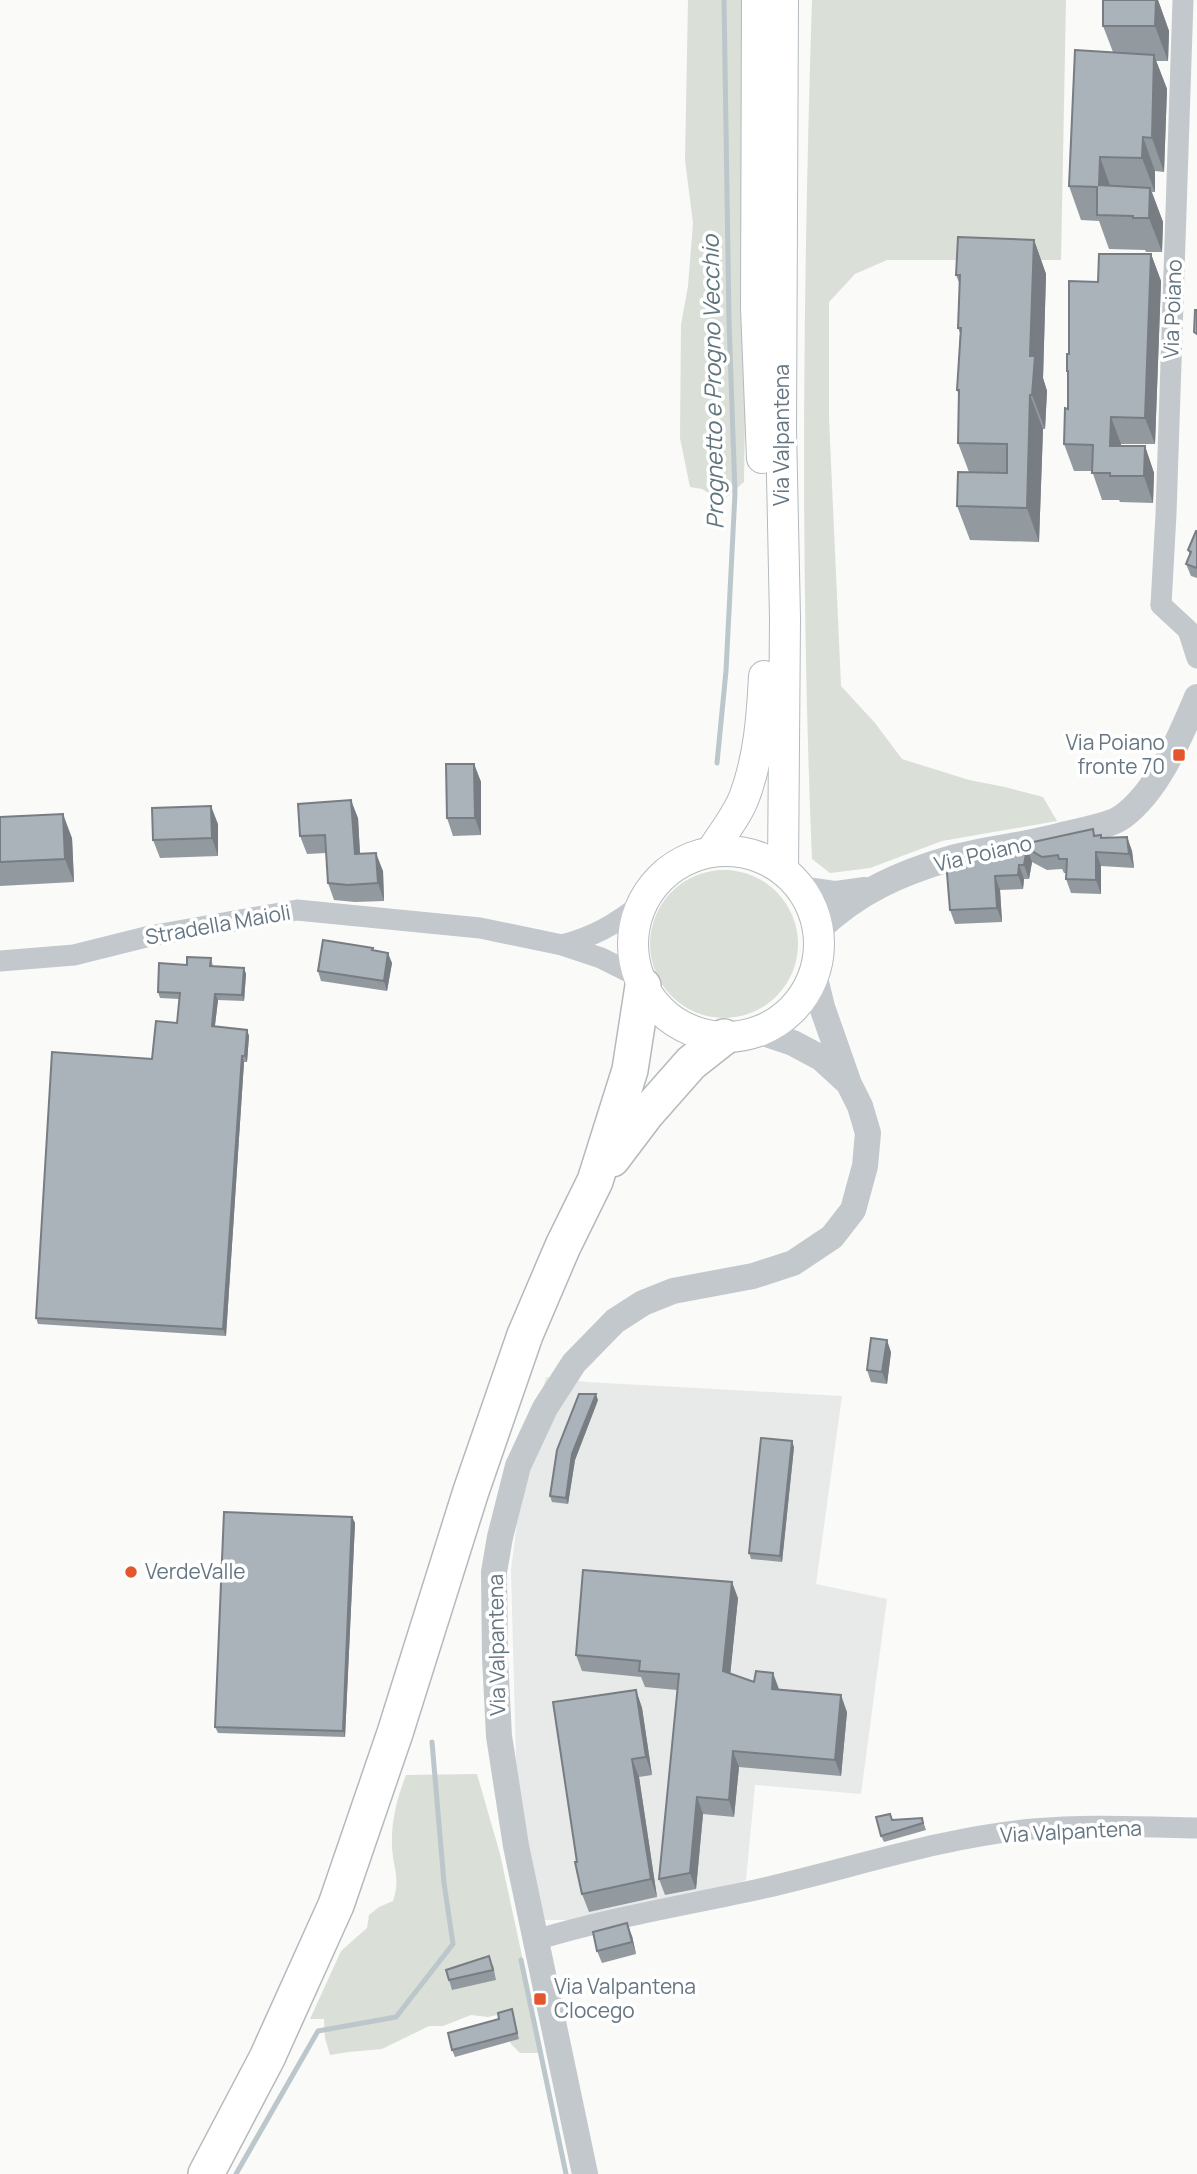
<svg xmlns="http://www.w3.org/2000/svg" width="1197" height="2174" font-family="Manrope,sans-serif">
<style>
.built{fill:#e8e9e9}
.green{fill:#dadfd7}
.lines{fill:none;stroke-linecap:round;stroke-linejoin:round}
.stream{stroke:#bbc7cb;stroke-width:5}
.secondary-casing{stroke:#b3babf;stroke-width:32}
.trunk-casing{stroke:#b4b9bd;stroke-width:38}
.minor{stroke:#c3c8cc;stroke-width:21}
.tertiary{stroke:#c3c8cc;stroke-width:26}
.secondary{stroke:#fff;stroke-width:30}
.trunk{stroke:#fff;stroke-width:35}
.wall{fill:#929a9f}
.shaded-wall{fill:#777d82}
.building{fill:#aab3b9;stroke:#777d82;stroke-width:2}
.poi-dot{fill:#e4572e;stroke:#fff;stroke-width:2.5}
.labels{text-anchor:middle;stroke-width:7;stroke-linejoin:round;paint-order:stroke}
.street-label{font-size:21px;fill:#657683;stroke:#fff}
.poi-label{font-size:21px;fill:#657683;stroke:#fff;text-anchor:start}
.water-label{font-size:23px;font-style:italic;fill:#60757c;stroke:#fff}
</style>
<rect width="100%" height="100%" fill="#fafaf8"/>
<polygon class="built" points="546,1377 587,1382 842,1396 816,1584 887,1599 861,1794 755,1785 746,1880 697,1896 586,1920 541,1920 517,1798 511,1570 526,1451"/>
<g class="green">
<polygon points="688,0 747,0 748,217 744,482 722,501 702,489 690,487 680,438 681,325 688,286 693,223 685,160"/>
<path d="M 812,0 L 1066,0 L 1061,260 L 887,260 L 855,274 L 829,302 L 829,418 L 841,686 L 875,723 L 902,759 L 969,780 L 1005,787 L 1043,797 L 1057,821 L 942,841 L 870,868 L 830,873 L 812,859 C 800,573 803,286 812,0 Z"/>
<circle cx="724" cy="944" r="74"/>
<path d="M 477,1774 L 500,1854 L 543,2053 L 520,2053 L 511,2044 L 497,2015 L 488,2017 L 471,2015 L 443,2026 L 429,2026 L 382,2049 L 348,2052 L 330,2055 L 325,2038 L 324,2019 L 310,2019 L 341,1951 L 367,1928 L 369,1915 L 379,1907 L 393,1901 C 399,1882 396,1876 393,1857 C 389,1830 396,1800 406,1775 Z"/>
</g>
<g class="lines">
<g class="stream">
<polyline points="717,763 726,671 735,493 729,322 724,0"/>
<polyline points="521,1960 566,2174"/>
<polyline points="236,2174 318,2031 396,2017 453,1944 444,1883 432,1742"/>
</g>
<defs>
<g id="secondary">
<polyline points="757,0 756,308 762,458"/>
<circle cx="726" cy="944" r="93"/>
<path d="M 711,852 C 722,834 738,815 745,795 C 759,757 762,716 764,676"/>
<polyline points="783,870 785,618 781,429 783,0"/>
</g>
<g id="trunk">
<polyline points="612,1159 646,1114 691,1063 724,1037"/>
<polyline points="206,2174 267,2058 336,1905 395,1733 471,1491 525,1335 563,1246 595,1181 630,1070 643,986"/>
</g>
</defs>
<use href="#secondary" class="secondary-casing"/>
<use href="#trunk" class="trunk-casing"/>
<g class="minor">
<polyline points="1161,605 1166,514 1183,0"/>
<polyline points="1161,605 1188,630 1197,658"/>
<path d="M 562,945 C 593,937 616,924 641,904"/>
<polyline points="0,961 74,955 150,936 297,910 480,928 562,945 601,958 639,977"/>
<path d="M 536,1940 C 611,1917 688,1905 764,1888 C 852,1868 943,1837 1033,1829 C 1087,1824 1143,1827 1197,1828"/>
</g>
<g class="tertiary">
<polyline points="801,889 836,894 865,890"/>
<path d="M 818,930 C 857,892 900,873 952,858 C 989,848 1029,845 1066,834 C 1082,830 1110,826 1122,817 C 1158,791 1180,737 1197,697"/>
<polyline points="757,1031 793,1043 821,1058 845,1080"/>
<polyline points="585,2174 516,1846 499,1736 495,1658 494,1572 500,1537 518,1466 545,1408 574,1363 615,1321 643,1303 673,1291 753,1276 793,1263 832,1237 853,1210 865,1166 868,1133 860,1106 849,1084 822,1007 814,974"/>
</g>
<use href="#secondary" class="secondary"/>
<use href="#trunk" class="trunk"/>
</g>
<g class="wall">
<polygon points="1103,0 1158,0 1169,31 1168,61 1156,61 1167,89 1164,172 1155,171 1155,192 1152,192 1163,222 1162,252 1146,252 1145,250 1109,249 1099,221 1081,220 1069,186 1113,52 1103,26"/>
<polygon points="1034,240 1046,274 1043,378 1047,391 1045,429 1043,429 1039,542 970,540 957,506 969,472 958,443 959,396 957,390 960,333 958,328 960,285 956,275"/>
<polygon points="1151,254 1161,281 1155,444 1121,444 1121,446 1145,446 1154,473 1153,503 1120,502 1119,500 1102,500 1092,471 1074,471 1064,444 1068,409 1068,375 1067,371 1069,354 1098,282"/>
<polygon points="1197,531 1197,578 1191,576 1186,564 1190,555 1188,550"/>
<polygon points="474,764 481,782 481,835 453,836 447,818"/>
<polygon points="0,817 72,838 74,882 0,886"/>
<polygon points="358,818 360,854 383,871 384,901 355,902 334,900 328,883 326,853 307,854 300,836"/>
<polygon points="218,824 218,856 160,858 153,840"/>
<polygon points="1093,829 1095,836 1101,835 1102,838 1127,837 1132,851 1134,868 1101,866 1101,894 1071,893 1066,879 1066,873 1064,873 1062,869 1047,870 1032,862 1029,879 1024,879 1023,889 1000,890 1002,922 955,924 950,910 946,861"/>
<polygon points="373,948 374,951 392,963 387,991 321,981 318,971"/>
<polygon points="211,958 213,966 244,968 246,974 244,1001 218,1000 215,1026 247,1030 249,1036 247,1062 244,1062 226,1336 38,1324 36,1318 152,1059 177,1023 179,999 160,998 158,992 187,965"/>
<polygon points="891,1352 887,1384 871,1382 867,1370"/>
<polygon points="598,1400 575,1460 568,1504 552,1502 550,1496"/>
<polygon points="794,1447 782,1562 751,1559 749,1553"/>
<polygon points="352,1517 355,1523 345,1737 218,1733 215,1727"/>
<polygon points="738,1598 730,1674 847,1712 841,1776 739,1767 734,1817 703,1814 696,1889 665,1895 659,1879 677,1690 645,1687 641,1677 582,1671 576,1655"/>
<polygon points="636,1690 642,1708 652,1775 639,1777 657,1897 589,1912 582,1894 577,1862"/>
<polygon points="922,1818 926,1830 884,1842 881,1836 892,1820"/>
<polygon points="632,1936 636,1954 602,1963 597,1951"/>
<polygon points="493,1965 496,1980 452,1990 449,1980"/>
<polygon points="512,2009 519,2039 455,2057 452,2050 499,2019"/>
</g>
<g class="shaded-wall">
<polygon points="1156,0 1158,0 1169,31 1168,61 1155,26"/>
<polygon points="1154,55 1167,89 1164,172 1152,138"/>
<polygon points="1143,137 1155,171 1155,192 1142,158"/>
<polygon points="1100,157 1112,191 1099,185"/>
<polygon points="1150,188 1163,222 1162,252 1149,218"/>
<polygon points="1034,240 1046,274 1043,378 1047,391 1045,429 1032,395 1030,356"/>
<polygon points="1151,254 1161,281 1155,444 1145,418"/>
<polygon points="1030,395 1043,429 1039,542 1027,508"/>
<polygon points="1111,417 1121,444 1120,473 1110,446"/>
<polygon points="1145,446 1154,473 1153,503 1144,476"/>
<polygon points="474,764 481,782 481,835 475,818"/>
<polygon points="351,800 358,818 361,872 355,854"/>
<polygon points="211,806 218,824 218,856 212,838"/>
<polygon points="63,814 72,838 74,882 65,859"/>
<polygon points="1127,837 1132,851 1134,868 1129,854"/>
<polygon points="1027,848 1032,862 1029,879 1024,865"/>
<polygon points="1096,852 1101,866 1101,894 1096,880"/>
<polygon points="376,853 383,871 384,901 378,883"/>
<polygon points="1019,865 1024,879 1023,889 1018,875"/>
<polygon points="995,876 1000,890 1002,922 997,908"/>
<polygon points="388,953 392,963 387,991 384,981"/>
<polygon points="244,968 246,974 244,1001 242,995"/>
<polygon points="215,994 218,1000 214,1032 212,1026"/>
<polygon points="247,1030 249,1036 247,1062 245,1056"/>
<polygon points="242,1056 244,1062 226,1336 223,1329"/>
<polygon points="887,1340 891,1352 887,1384 882,1372"/>
<polygon points="596,1394 598,1400 575,1460 568,1504 566,1498 572,1454"/>
<polygon points="792,1441 794,1447 782,1562 780,1556"/>
<polygon points="352,1517 355,1523 345,1737 343,1731"/>
<polygon points="732,1582 738,1598 729,1687 723,1671"/>
<polygon points="773,1673 779,1689 772,1689"/>
<polygon points="636,1690 642,1708 652,1775 646,1757"/>
<polygon points="841,1695 847,1712 841,1776 835,1760"/>
<polygon points="733,1751 739,1767 734,1817 729,1800"/>
<polygon points="632,1759 639,1777 657,1897 651,1879"/>
<polygon points="697,1797 703,1814 696,1889 690,1873"/>
<polygon points="627,1923 632,1936 636,1954 632,1942"/>
</g>
<g class="building">
<polygon points="1103,0 1156,0 1155,26 1103,26"/>
<polygon points="1075,50 1154,55 1152,138 1143,137 1142,158 1100,157 1099,185 1150,188 1149,218 1133,218 1133,216 1097,215 1097,187 1069,186"/>
<polygon points="958,237 1034,240 1030,356 1035,356 1032,395 1030,395 1027,508 957,506 958,472 1007,473 1007,444 958,443 959,390 957,390 961,328 958,328 960,275 956,275"/>
<polygon points="1099,254 1151,254 1145,418 1111,417 1110,446 1145,446 1144,476 1110,476 1110,473 1092,473 1093,445 1064,444 1065,408 1068,409 1068,371 1067,371 1067,354 1069,354 1069,281 1098,282"/>
<polygon points="1195,310 1197,310 1197,334 1194,332"/>
<polygon points="1196,531 1197,531 1197,568 1186,564 1191,552 1188,550"/>
<polygon points="446,764 474,764 475,818 447,818"/>
<polygon points="351,800 355,854 376,853 378,883 348,885 328,883 325,835 300,836 298,804"/>
<polygon points="211,806 212,838 153,840 152,808"/>
<polygon points="63,814 65,859 0,862 0,817"/>
<polygon points="1093,829 1094,836 1101,835 1101,838 1127,837 1129,854 1096,852 1096,880 1066,879 1067,859 1059,859 1058,855 1042,857 1027,848 1024,865 1019,865 1018,875 995,876 997,908 950,910 946,861"/>
<polygon points="323,940 373,948 372,950 388,953 384,981 318,971"/>
<polygon points="187,957 211,958 210,966 244,968 242,995 215,994 212,1026 247,1030 245,1056 242,1056 223,1329 36,1318 52,1052 152,1059 156,1021 177,1023 180,993 158,992 159,963 187,965"/>
<polygon points="871,1338 887,1340 882,1372 867,1370"/>
<polygon points="579,1394 596,1394 572,1454 566,1498 550,1496 557,1450"/>
<polygon points="761,1438 792,1441 780,1556 749,1553"/>
<polygon points="224,1512 352,1517 343,1731 215,1727"/>
<polygon points="583,1570 732,1582 723,1671 754,1682 756,1671 773,1673 772,1689 841,1695 835,1760 733,1751 729,1800 697,1797 690,1873 659,1879 679,1674 639,1671 640,1661 576,1655"/>
<polygon points="636,1690 646,1757 632,1759 651,1879 582,1894 575,1862 577,1862 553,1702"/>
<polygon points="890,1814 892,1820 922,1818 923,1823 881,1836 876,1817"/>
<polygon points="627,1923 632,1942 597,1951 593,1932"/>
<polygon points="489,1956 493,1970 449,1980 446,1970"/>
<polygon points="512,2009 517,2033 452,2050 448,2033 499,2019 498,2013"/>
</g>
<g class="poi-dot">
<rect x="1172" y="748" width="14" height="14" rx="3.5"/>
<circle cx="131" cy="1572" r="7"/>
<rect x="533" y="1992" width="14" height="14" rx="3.5"/>
</g>
<g class="labels">
<g class="street-label">
<text transform="translate(1173 309) rotate(-88)" y="7">Via Poiano</text>
<text transform="translate(782 435) rotate(-90)" y="7">Via Valpantena</text>
<text transform="translate(983 854) rotate(-13)" y="7">Via Poiano</text>
<text transform="translate(218 925) rotate(-10)" y="7">Stradella Maioli</text>
<text transform="translate(497 1645) rotate(-91)" y="7">Via Valpantena</text>
<text transform="translate(1071 1832) rotate(-3)" y="7">Via Valpantena</text>
</g>
<g class="poi-label">
<text x="1165" y="750" text-anchor="end">Via Poiano<tspan x="1165" dy="24">fronte 70</tspan></text>
<text x="145" y="1579">VerdeValle</text>
<text x="554" y="1994">Via Valpantena<tspan x="554" dy="24">Clocego</tspan></text>
</g>
<g class="water-label">
<text transform="translate(713 382) rotate(-91)" y="8">Prognetto e Progno Vecchio</text>
</g>
</g>
</svg>
